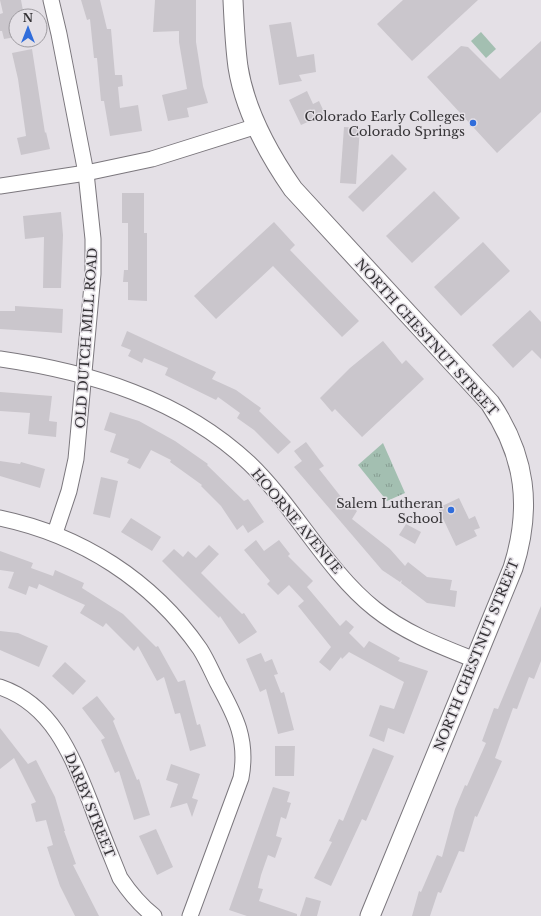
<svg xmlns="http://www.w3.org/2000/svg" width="541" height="916" font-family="'Libre Baskerville',serif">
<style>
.park{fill:url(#park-tufts)}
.garden{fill:#a3bfb1}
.building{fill:#cac6cc}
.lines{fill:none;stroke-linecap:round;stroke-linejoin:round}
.minor-casing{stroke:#7b777d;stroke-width:17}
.major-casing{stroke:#7b777d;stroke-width:21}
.minor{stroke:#fff;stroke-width:15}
.major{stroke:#fff;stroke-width:19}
.poi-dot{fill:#306ddb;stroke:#e4e0e6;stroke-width:1.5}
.labels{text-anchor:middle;stroke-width:3;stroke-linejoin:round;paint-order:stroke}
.poi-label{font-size:13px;fill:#363437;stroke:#e4e0e6;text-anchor:end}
.street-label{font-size:13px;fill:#363437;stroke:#e4e0e6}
</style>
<defs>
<pattern id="park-tufts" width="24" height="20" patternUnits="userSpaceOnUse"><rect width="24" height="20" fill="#a3bfb1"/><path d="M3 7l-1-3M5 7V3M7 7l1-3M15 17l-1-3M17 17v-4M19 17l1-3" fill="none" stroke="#869c91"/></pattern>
</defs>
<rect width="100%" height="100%" fill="#e4e0e6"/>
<polygon class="park" points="383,443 405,493 387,501 358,465"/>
<polygon class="garden" points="481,32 496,49 486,58 471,41"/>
<g class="building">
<polygon points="0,0 21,0 24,16 16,16 16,37 4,39 2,31 0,31 0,14 3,13"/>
<polygon points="81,0 100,0 107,29 111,29 115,75 122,75 123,86 118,87 120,108 138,105 142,131 110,136 104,101 101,101 97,58 94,58 90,19 87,20"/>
<polygon points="155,0 196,0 196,42 203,86 208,103 187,108 189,117 168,121 162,95 187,89 179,42 179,31 153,32"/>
<polygon points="403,0 478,0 412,61 377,24"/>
<polygon points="291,22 297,57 314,54 316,72 299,75 302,81 279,85 269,25"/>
<polygon points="541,41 541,112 497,153 427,77 461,46 468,47 500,79"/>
<polygon points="32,49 45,133 46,132 50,149 21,155 17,138 26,136 18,79 12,53"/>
<polygon points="307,91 313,104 319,101 325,114 301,125 289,100"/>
<polygon points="344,127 360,128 356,184 340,183"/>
<polygon points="392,154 407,169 363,212 348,197"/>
<polygon points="434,191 460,218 412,263 386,236"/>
<polygon points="122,193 144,193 144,233 147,233 147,301 128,300 128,282 123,282 124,270 128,270 128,223 122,223"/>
<polygon points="61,212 63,235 61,288 43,288 44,237 25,239 23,216"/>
<polygon points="274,222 295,245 290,250 359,321 342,337 273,266 216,319 194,296"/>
<polygon points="483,242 510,271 461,316 434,287"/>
<polygon points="15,306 63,309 62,333 0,329 0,311 15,311"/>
<polygon points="530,310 541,322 541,359 532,350 513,368 492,345"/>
<polygon points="127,331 216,372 212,379 236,390 261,408 259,411 291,442 278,454 254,430 237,418 240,413 218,397 216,400 165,375 168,368 144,358 142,363 128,356 131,350 121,346"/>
<polygon points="383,341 402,364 406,360 424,379 362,437 335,409 332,412 320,398 350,368"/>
<polygon points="0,392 52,396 49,421 57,422 56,437 28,434 30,413 0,411"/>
<polygon points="110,412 139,421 175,441 208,464 207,465 244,501 248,499 264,522 248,533 243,525 237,530 221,506 201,486 202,485 170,462 171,460 151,450 140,469 127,463 129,459 110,452 116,434 104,430"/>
<polygon points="306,442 324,466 319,469 349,507 351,505 357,511 352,519 390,549 405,566 408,562 427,577 452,580 450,590 457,591 455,607 427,603 401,583 402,580 400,582 382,570 294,467 302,461 294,451"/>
<polygon points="0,461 20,464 21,462 45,469 40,488 0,476"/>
<polygon points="101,477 118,481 110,518 93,514"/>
<polygon points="459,498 469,519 475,516 480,528 474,530 477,536 456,546 438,508"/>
<polygon points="131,518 161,537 152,551 121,532"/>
<polygon points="406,524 421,532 415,544 399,535"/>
<polygon points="256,540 264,551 279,540 290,554 288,556 313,581 307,587 340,626 346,620 354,627 349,633 364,648 369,641 400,658 398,661 428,671 404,734 388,728 384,742 369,736 380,705 394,709 404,682 349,652 342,659 341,657 330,671 319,662 331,647 298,606 304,601 289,585 278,595 267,584 270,581 244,550"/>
<polygon points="209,545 219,554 201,573 242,614 244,613 257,632 239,644 220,616 219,618 162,561 174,549 183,557 188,551 196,558"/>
<polygon points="0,551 33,563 31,568 53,576 55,570 84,583 82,588 123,614 156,647 158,646 178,682 185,680 197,725 200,724 206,746 190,751 180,713 175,714 164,677 157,681 138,646 134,651 106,623 103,627 80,613 85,605 39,584 37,589 29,586 26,595 8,588 14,572 0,570"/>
<polygon points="541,606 541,661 534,679 529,677 517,709 513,708 495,758 502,761 477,817 475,816 464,852 459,851 441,893 438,892 430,916 412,916 419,891 421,892 437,855 442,857 455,809 465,785 467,786 486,743 482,741 494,708 498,709"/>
<polygon points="0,631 18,633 48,646 39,667 0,650"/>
<polygon points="261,653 265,662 272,659 278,674 274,675 281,693 284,692 294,730 278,734 266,689 260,692 246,659"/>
<polygon points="65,662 86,681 73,695 52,676"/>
<polygon points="97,696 115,719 113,721 137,780 139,779 150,815 134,820 119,771 115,773 101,740 105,738 82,708"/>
<polygon points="0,728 28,764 36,760 55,797 65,831 64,831 76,864 73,865 99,916 75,916 60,886 47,847 53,845 46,820 36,822 31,804 36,802 14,758 0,769"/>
<polygon points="275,746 295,746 294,776 275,776"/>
<polygon points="373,748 394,756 366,821 362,819 331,886 314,878 332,842 329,841 339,819 343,821"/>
<polygon points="171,764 200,774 192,798 198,800 192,817 187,803 170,808 178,784 166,780"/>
<polygon points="273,787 290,792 287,802 291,803 286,819 281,817 276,836 282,838 275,858 268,855 261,875 258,888 263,889 259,901 297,914 297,916 247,916 229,910"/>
<polygon points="156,829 173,867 157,875 139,836"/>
<polygon points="306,897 321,901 317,916 300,916"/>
</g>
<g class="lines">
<defs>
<g id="minor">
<polyline points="51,0 59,34 86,173 93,239 93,274 76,459 69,491 55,533"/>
<polyline points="0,186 86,173 152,159 257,126"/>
<path d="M 0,359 C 90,372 181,399 249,463 C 295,507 326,570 375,609 C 405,633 440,646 475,660"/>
<path d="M 0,518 C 81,535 152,580 200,649 C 207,660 212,672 218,684 C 236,717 248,740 241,778 L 190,916"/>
<path d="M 0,687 C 53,705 72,756 91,804 C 100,829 110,853 120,878 C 130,893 140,905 154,916"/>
</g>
<path id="major" d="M 233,0 C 234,22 235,45 238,67 C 245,111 268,153 293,189 L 490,403 C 526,456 532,508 513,568 L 370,916"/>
</defs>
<use href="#minor" class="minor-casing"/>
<use href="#major" class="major-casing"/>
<use href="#minor" class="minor"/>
<use href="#major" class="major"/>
</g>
<g class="poi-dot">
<circle cx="473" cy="123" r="4"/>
<circle cx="451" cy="510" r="4"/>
</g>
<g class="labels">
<g class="poi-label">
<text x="465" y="121">Colorado Early Colleges<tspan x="465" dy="15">Colorado Springs</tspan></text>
<text x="443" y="508">Salem Lutheran<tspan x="443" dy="15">School</tspan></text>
</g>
<g class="street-label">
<text transform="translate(427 337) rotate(48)" y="5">NORTH CHESTNUT STREET</text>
<text transform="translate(86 338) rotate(-86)" y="5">OLD DUTCH MILL ROAD</text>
<text transform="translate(297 521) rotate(50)" y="5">HOORNE AVENUE</text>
<text transform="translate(476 655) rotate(-68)" y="5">NORTH CHESTNUT STREET</text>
<text transform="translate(90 805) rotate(68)" y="5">DARBY STREET</text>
</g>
</g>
<g transform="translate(28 28)"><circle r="19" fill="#e4e0e6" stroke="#9e9ba0"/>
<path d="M0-3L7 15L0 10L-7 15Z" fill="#306ddb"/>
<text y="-6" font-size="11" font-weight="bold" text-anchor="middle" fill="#363437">N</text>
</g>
</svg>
